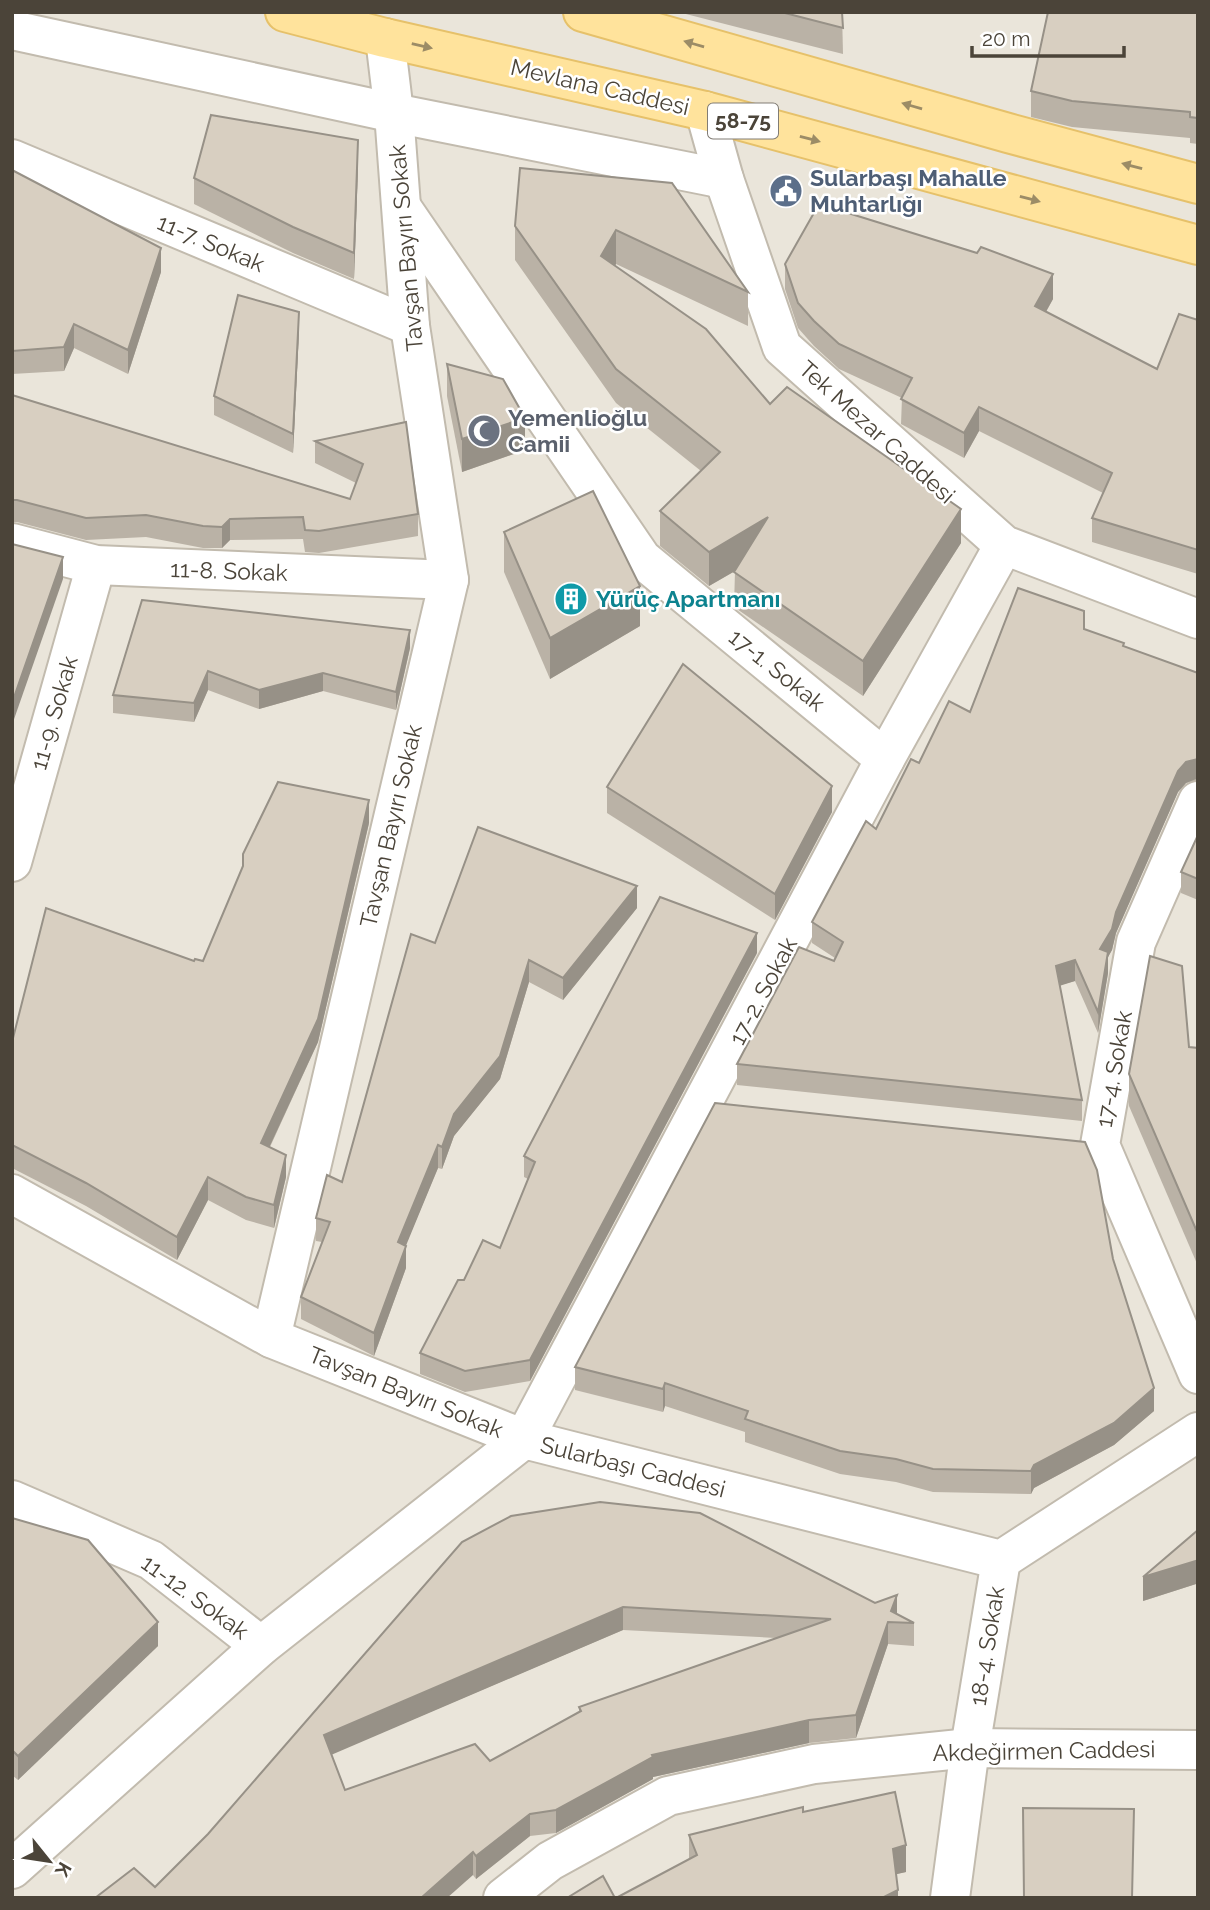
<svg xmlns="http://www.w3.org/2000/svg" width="1210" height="1910" font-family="Raleway,sans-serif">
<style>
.residential{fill:#eae5da}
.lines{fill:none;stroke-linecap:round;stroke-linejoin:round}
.street-casing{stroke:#c2bbae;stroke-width:42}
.primary-casing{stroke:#e6c16a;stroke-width:42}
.street{stroke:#fff;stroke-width:38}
.primary{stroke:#ffe39c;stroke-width:38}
.wall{fill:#bab2a6;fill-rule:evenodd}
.shaded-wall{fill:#979187}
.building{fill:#d8cfc1;stroke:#979187;stroke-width:2;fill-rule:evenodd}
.oneway{fill:#9c8c66}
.labels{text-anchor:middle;stroke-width:5;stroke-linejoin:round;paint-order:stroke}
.shield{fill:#fff;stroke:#817c74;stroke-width:2}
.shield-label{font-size:21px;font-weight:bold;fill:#4b4439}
.street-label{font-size:23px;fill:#4b4439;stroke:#fff}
.service-label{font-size:23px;font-weight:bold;fill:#4e5e75;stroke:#fff;text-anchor:start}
.worship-label{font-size:23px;font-weight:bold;fill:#5b616d;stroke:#fff;text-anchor:start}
.culture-label{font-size:23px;font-weight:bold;fill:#0d838f;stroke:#fff;text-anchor:start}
</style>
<rect width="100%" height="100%" fill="#f6f3ec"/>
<rect class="residential" x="12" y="12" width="1186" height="1886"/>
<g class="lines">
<defs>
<g id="street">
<polyline points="12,30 394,113 724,179"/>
<polyline points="385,38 394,113 410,326 449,580 271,1338 524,1439 885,759 1004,545"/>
<polyline points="705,111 724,179 782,347 1004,545 1198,619"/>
<polyline points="12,159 410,326"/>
<polyline points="402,208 642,559 885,759"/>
<polyline points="12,543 96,565 449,580"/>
<polyline points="1198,801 1136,942 1100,1145 1198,1374"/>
<polyline points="12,862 96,565"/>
<polyline points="12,1194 271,1338"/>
<polyline points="12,1500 151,1560 261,1646"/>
<polyline points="12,1869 261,1646 524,1439 1001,1560 1198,1432"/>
<polyline points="503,1898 550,1861 668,1796 814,1764 970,1748 1198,1750"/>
<polyline points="950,1898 970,1748 1001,1560"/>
</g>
<g id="primary">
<polyline points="285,12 385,38 705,111 1198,245"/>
<polyline points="583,12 1008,133 1198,184"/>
</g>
</defs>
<use href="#street" class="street-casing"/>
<use href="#primary" class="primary-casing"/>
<use href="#street" class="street"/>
<use href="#primary" class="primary"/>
</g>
<g class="wall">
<polygon points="678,12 842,12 843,54"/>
<polygon points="1198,12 1198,144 1190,143 1190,138 1072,127 1031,117 1031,91"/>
<polygon points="358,166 354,279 293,253 194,204 194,178"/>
<polygon points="520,168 748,292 748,326 616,264 615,265 770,404 961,543 863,696 734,607 735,571 709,586 660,546 660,511 701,471 616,403 515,260 515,226"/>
<polygon points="12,170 161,272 128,374 74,348 64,371 12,374"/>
<polygon points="785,264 1053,299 1046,312 1157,369 1198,320 1198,574 1092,542 1092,518 1103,493 979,431 964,458 901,424 902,398 839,369 814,346 798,328 785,289"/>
<polygon points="299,331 293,453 214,415 214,396"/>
<polygon points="447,364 525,450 462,472 447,396"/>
<polygon points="12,395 350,499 356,483 315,463 315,441 406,422 418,514 418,536 319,553 305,552 303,539 230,540 222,548 203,548 146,537 86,540 17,522 12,522"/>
<polygon points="504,532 640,626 550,679 504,572"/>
<polygon points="142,600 410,648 396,710 323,691 259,709 208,690 194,722 113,713 113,695"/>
<polygon points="1084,629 1124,646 1198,673 1198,780 1186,783 1178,792 1116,933 1112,950 1108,957 1108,973 1098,1033 1075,981 1060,985 1082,1100 1082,1121 737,1085 737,1064 834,961 835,958 812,943 812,922 876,829 919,763 970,712"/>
<polygon points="607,787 832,812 775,920 607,813"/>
<polygon points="369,823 318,1042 270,1147 286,1177 274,1228 246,1220 208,1200 177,1260 86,1206 12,1168 12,1042 194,961 203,961"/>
<polygon points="1198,835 1198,900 1181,893 1181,872"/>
<polygon points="637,908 563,1000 529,982 500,1079 454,1136 442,1169 438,1168 405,1246 406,1268 374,1356 301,1319 301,1297 322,1242 316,1241 316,1218 342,1182 435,943"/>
<polygon points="757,953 530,1381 465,1392 420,1374 420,1353 500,1248 528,1179 524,1177 524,1156"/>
<polygon points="1189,1047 1198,1048 1198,1266 1129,1106 1129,1074"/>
<polygon points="1113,1259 1154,1411 1114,1445 1034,1488 1031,1494 933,1492 896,1482 840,1474 745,1442 745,1432 665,1406 663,1412 575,1390 575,1367"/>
<polygon points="12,1518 158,1646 18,1780 12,1775"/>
<polygon points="1198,1530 1198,1586 1196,1584 1143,1601"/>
<path d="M 462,1542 L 897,1614 L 914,1623 L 914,1646 L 888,1644 L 856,1738 L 809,1743 L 653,1777 L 653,1779 L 556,1833 L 530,1836 L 476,1879 L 473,1875 L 155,1887 L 208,1834 ZM 623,1630 L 776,1638 L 579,1707 L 579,1712 L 490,1761 L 345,1790 L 331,1754 Z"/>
<polygon points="803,1812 906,1872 896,1874 898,1898 689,1858 689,1835"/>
</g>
<g class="shaded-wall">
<polygon points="358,140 358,166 354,279 354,253"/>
<polygon points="616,230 616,264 601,290 601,256"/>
<polygon points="161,248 161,272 128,374 128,350"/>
<polygon points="1053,274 1053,299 1035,331 1035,306"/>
<polygon points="299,312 299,331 293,453 293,434"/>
<polygon points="74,324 74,348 64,371 64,347"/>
<polygon points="979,407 979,431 964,458 964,433"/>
<polygon points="525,418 525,450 462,472 462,439"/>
<polygon points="961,509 961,543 863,696 863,661"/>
<polygon points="768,517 768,552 709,586 709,552"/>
<polygon points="230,519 230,540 222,548 222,527"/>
<polygon points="63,557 63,579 12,725 12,703"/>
<polygon points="640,586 640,626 550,679 550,638"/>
<polygon points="410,630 410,648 396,710 396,692"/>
<polygon points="208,671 208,690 194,722 194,703"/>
<polygon points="323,673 323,691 259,709 259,690"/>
<polygon points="1196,758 1196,779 1186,783 1178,792 1116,933 1112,950 1108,957 1108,973 1098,1033 1100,949 1178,771 1186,762"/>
<polygon points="832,786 832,812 775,920 775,894"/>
<polygon points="369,800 369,823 318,1042 261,1165 261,1143"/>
<polygon points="637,886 637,908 563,1000 563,978"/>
<polygon points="757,933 757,953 530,1381 530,1360"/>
<polygon points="529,960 529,982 500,1079 454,1136 442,1169 442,1147 454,1114"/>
<polygon points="1075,960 1075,981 1056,987 1056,966"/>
<polygon points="438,1145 438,1168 398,1265 398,1242"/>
<polygon points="286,1155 286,1177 274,1228 274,1205"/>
<polygon points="208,1177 208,1200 177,1260 177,1237"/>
<polygon points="406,1246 406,1268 374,1356 374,1333"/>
<polygon points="665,1383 665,1406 663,1412 663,1389"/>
<polygon points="1154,1388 1154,1411 1114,1445 1034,1488 1031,1494 1031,1471 1034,1465"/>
<polygon points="1196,1561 1196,1584 1143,1601 1143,1577"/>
<polygon points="897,1595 897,1618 891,1611"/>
<polygon points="623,1607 623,1630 324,1758 324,1735"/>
<polygon points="158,1622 158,1646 18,1780 18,1756"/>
<polygon points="888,1622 888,1644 856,1738 856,1715"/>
<polygon points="809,1720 809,1743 653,1777 653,1779 556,1833 556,1810 652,1755"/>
<polygon points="530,1814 530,1836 476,1879 476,1856"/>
<polygon points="906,1845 906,1872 893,1875 893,1849"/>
<polygon points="473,1852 473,1875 447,1898 421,1898"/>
<polygon points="898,1890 898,1898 882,1898"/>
</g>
<g class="building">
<polygon points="781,12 842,12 843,28"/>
<polygon points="1048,12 1198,12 1198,118 1190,117 1190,112 1072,101 1031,91"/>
<polygon points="211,115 358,140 354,253 293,227 194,178"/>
<polygon points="520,168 672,183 748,292 616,230 601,256 706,329 770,404 787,387 961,509 863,661 734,572 768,517 709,552 660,511 720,452 616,369 515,226"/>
<polygon points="12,170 161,248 128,350 74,324 64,347 12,351"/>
<polygon points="819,204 977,253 981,247 1053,274 1035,306 1157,369 1179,314 1198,320 1198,550 1092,518 1112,473 979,407 964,433 901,399 912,378 839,344 814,321 798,303 785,264"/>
<polygon points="238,295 299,312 293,434 214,396"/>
<polygon points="447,364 503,379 525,418 462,439"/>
<polygon points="12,395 350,499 363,464 315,441 406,422 418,514 319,531 305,530 303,517 230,519 222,527 203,526 146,515 86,518 17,500 12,500"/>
<polygon points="593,491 640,586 550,638 504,532"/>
<polygon points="12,544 63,557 12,703"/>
<polygon points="1018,588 1084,611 1084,629 1124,643 1123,646 1198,673 1198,759 1186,762 1178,771 1116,912 1112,929 1100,949 1108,952 1098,1012 1075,960 1056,966 1082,1100 737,1064 799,947 834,961 843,942 812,922 866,821 876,829 911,759 919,763 949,701 970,712"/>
<polygon points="142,600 410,630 396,692 323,673 259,690 208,671 194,703 113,695"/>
<polygon points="683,664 832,786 775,894 607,787"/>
<polygon points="278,782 369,800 318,1019 261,1143 286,1155 274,1205 246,1197 208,1177 177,1237 86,1183 12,1145 12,1042 46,908 194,961 195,959 203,961 243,866 243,854"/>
<polygon points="478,827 637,886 563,978 529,960 500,1056 454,1114 442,1147 438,1145 398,1242 406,1246 374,1333 301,1297 330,1222 316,1218 327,1175 342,1182 411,934 435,943"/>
<polygon points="1198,835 1198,879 1181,872"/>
<polygon points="660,897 757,933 530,1360 465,1371 420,1353 458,1280 464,1280 483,1240 500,1248 535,1162 524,1156"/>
<polygon points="1150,956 1182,966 1189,1047 1198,1048 1198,1234 1129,1074"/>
<polygon points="715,1103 1085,1142 1097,1170 1113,1259 1154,1388 1114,1423 1034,1465 1031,1471 933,1469 896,1459 840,1451 745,1419 748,1411 665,1383 663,1389 575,1367"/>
<path d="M 600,1502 L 700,1513 L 875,1603 L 897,1595 L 891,1611 L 914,1623 L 888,1622 L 856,1715 L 809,1720 L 652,1755 L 653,1757 L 556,1810 L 530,1814 L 476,1856 L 473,1852 L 421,1898 L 95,1898 L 134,1868 L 155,1887 L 208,1834 L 462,1542 L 511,1516 ZM 623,1607 L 831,1619 L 579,1707 L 581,1711 L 490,1761 L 475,1744 L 345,1790 L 324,1735 Z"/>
<polygon points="12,1518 88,1540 158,1622 18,1756 12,1750"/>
<polygon points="1198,1530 1198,1563 1196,1561 1143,1577"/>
<polygon points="895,1792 906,1845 893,1849 898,1890 882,1898 616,1898 697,1855 689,1835 803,1807 803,1812"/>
<polygon points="1023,1808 1134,1809 1132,1898 1024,1898"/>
<polygon points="603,1876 615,1898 567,1898"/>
</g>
<defs><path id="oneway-solid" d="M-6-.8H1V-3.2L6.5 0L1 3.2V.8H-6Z" transform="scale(1.75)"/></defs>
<g class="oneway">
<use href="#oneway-solid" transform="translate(694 44) rotate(-164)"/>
<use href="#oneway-solid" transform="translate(422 46) rotate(13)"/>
<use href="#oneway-solid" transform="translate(912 106) rotate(-164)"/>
<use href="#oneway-solid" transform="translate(810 139) rotate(15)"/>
<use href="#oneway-solid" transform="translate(1132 166) rotate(-165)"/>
<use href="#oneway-solid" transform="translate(1030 199) rotate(15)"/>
</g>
<defs>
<symbol id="civic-disc" viewBox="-11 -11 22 22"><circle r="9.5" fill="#5c6f8a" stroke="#fff"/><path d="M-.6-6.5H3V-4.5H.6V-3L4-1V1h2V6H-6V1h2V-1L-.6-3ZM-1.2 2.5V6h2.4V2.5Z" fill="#fff"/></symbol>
<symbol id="mosque-disc" viewBox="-11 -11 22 22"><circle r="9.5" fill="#6b7280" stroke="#fff"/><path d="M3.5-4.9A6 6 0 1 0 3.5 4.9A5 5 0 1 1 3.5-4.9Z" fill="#fff"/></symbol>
<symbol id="building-disc" viewBox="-11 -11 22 22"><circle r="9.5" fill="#0f9aa8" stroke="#fff"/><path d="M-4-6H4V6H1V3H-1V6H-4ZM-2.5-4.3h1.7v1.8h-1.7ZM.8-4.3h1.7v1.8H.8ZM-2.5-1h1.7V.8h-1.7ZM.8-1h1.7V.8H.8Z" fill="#fff"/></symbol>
</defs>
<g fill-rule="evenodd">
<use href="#civic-disc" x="767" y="172" width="38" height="38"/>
<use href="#mosque-disc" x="465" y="412" width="38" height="38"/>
<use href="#building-disc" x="552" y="580" width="38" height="38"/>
</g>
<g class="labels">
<rect class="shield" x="708" y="103.5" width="70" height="35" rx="5"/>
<g class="shield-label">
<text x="743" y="128">58-75</text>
</g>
<g class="street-label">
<text transform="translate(600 87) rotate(13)" y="8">Mevlana Caddesi</text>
<text transform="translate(211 243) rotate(23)" y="8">11-7. Sokak</text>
<text transform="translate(406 248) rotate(-95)" y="8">Tavşan Bayırı Sokak</text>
<text transform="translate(877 432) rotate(42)" y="8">Tek Mezar Caddesi</text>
<text transform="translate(229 571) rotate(2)" y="8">11-8. Sokak</text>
<text transform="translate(777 670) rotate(39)" y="8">17-1. Sokak</text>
<text transform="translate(54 713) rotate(-74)" y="8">11-9. Sokak</text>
<text transform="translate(391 826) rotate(-77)" y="8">Tavşan Bayırı Sokak</text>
<text transform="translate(763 991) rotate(-62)" y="8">17-2. Sokak</text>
<text transform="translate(1114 1069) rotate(-80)" y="8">17-4. Sokak</text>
<text transform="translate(406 1392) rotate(22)" y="8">Tavşan Bayırı Sokak</text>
<text transform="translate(633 1467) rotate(14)" y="8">Sularbaşı Caddesi</text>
<text transform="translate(195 1597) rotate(36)" y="8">11-12. Sokak</text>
<text transform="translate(987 1646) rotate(-81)" y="8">18-4. Sokak</text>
<text transform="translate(1044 1751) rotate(-1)" y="8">Akdeğirmen Caddesi</text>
</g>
<g class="service-label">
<text x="810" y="186">Sularbaşı Mahalle<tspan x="810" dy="26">Muhtarlığı</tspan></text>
</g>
<g class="worship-label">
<text x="508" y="426">Yemenlioğlu<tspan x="508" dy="26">Camii</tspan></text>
</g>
<g class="culture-label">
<text x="596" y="607">Yürüç Apartmanı</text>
</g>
</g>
<rect width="1210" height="1910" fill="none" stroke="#4b4439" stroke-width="28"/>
<g transform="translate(49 1861) rotate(120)" stroke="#ffffff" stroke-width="5" paint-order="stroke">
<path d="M0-5L12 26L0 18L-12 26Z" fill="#4b4439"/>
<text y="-10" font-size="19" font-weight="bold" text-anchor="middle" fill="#4b4439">K</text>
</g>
<path d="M972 46v10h152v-10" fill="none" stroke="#4b4439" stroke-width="3.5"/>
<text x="982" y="46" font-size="21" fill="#4b4439" stroke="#ffffff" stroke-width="5" paint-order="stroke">20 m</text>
</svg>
